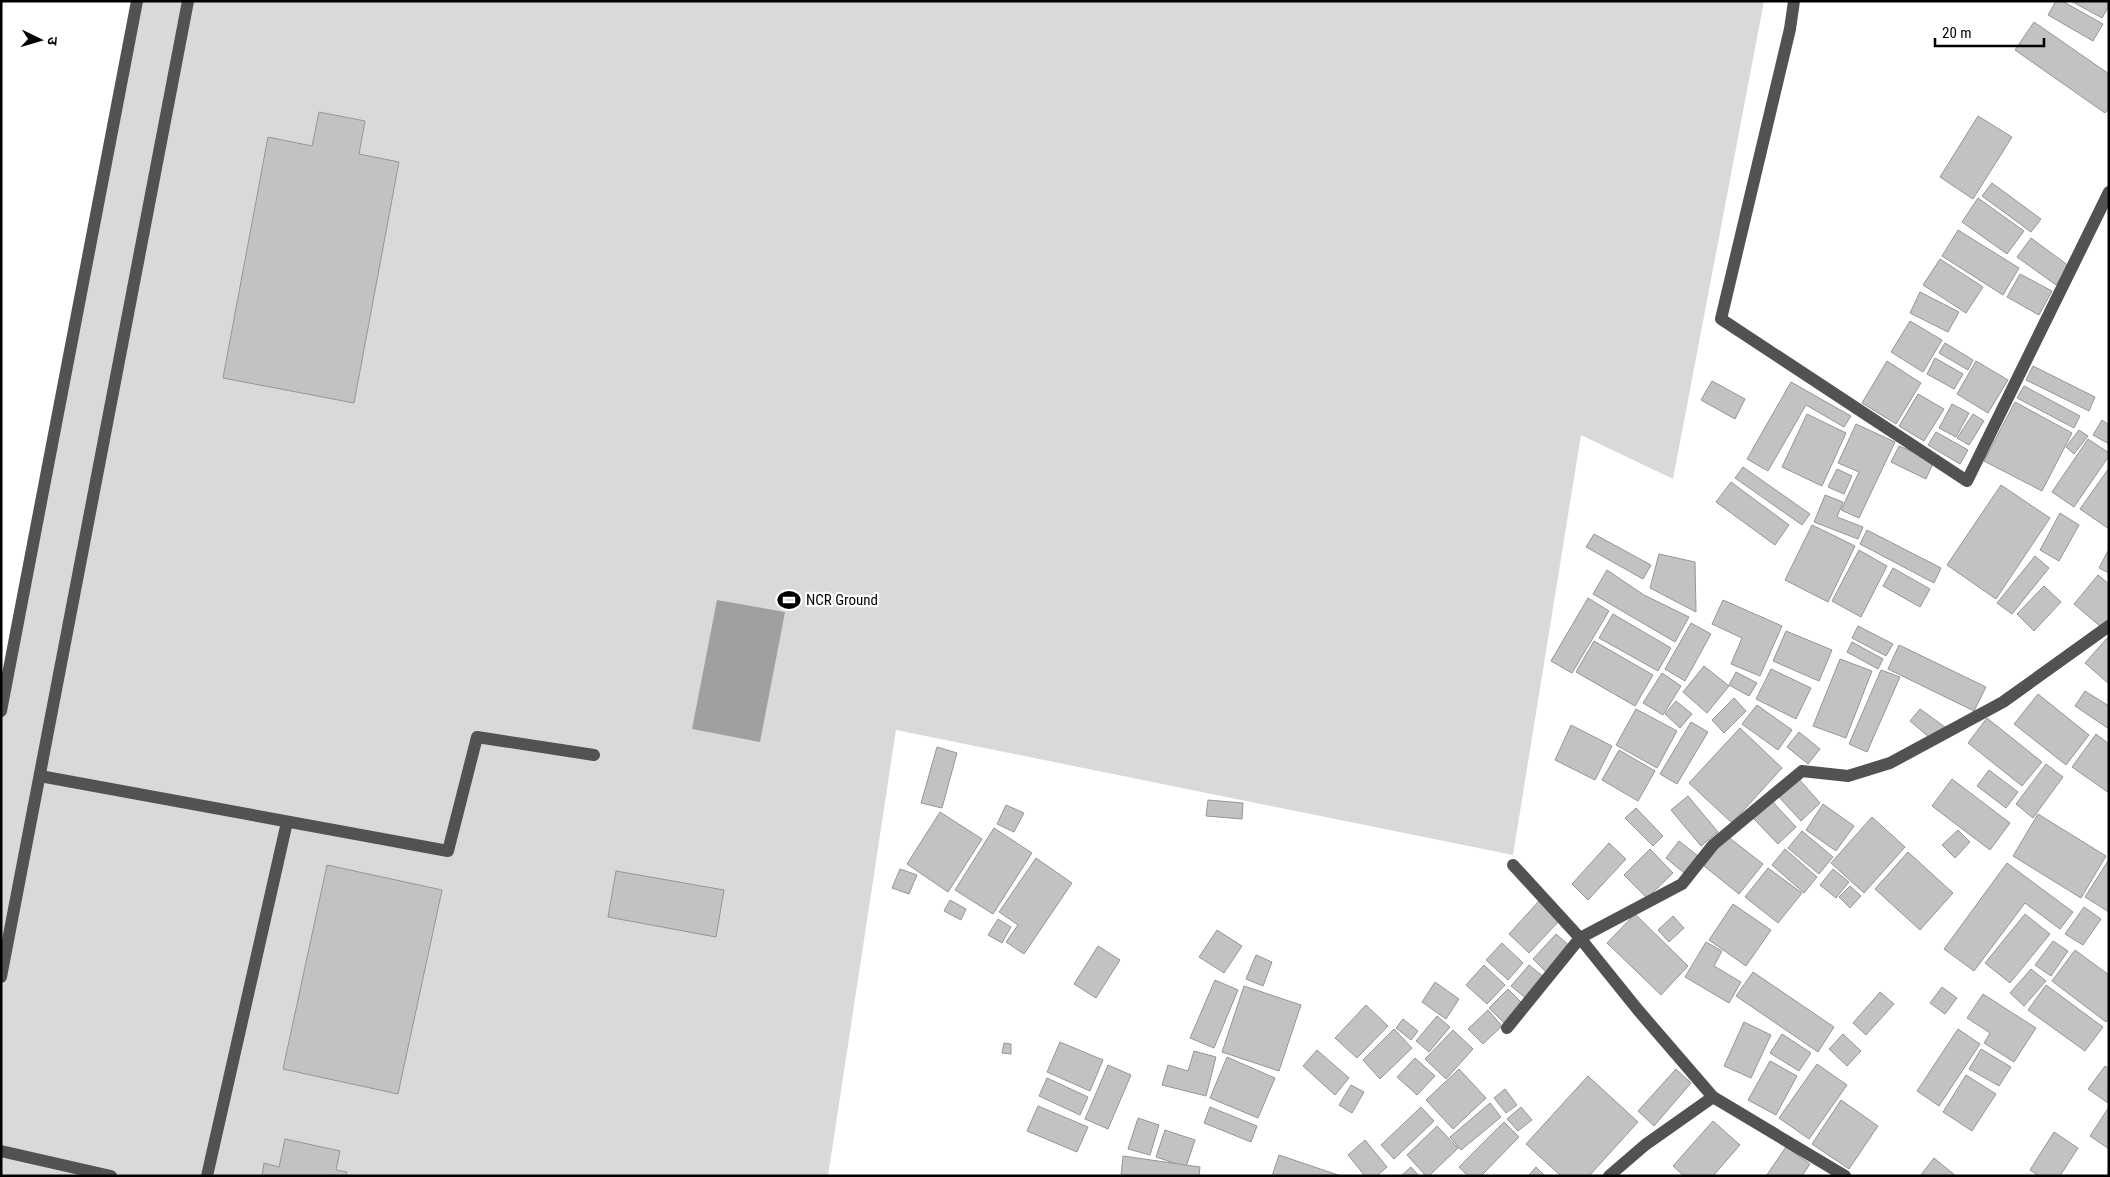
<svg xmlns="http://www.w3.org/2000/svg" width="2110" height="1177" font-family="'Roboto Condensed','Noto Sans Devanagari',sans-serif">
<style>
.green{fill:#d9d9d9}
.water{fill:#a0a0a0}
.building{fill:#c2c2c2;stroke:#969696}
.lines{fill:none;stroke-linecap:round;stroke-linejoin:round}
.minor{stroke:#525252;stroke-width:12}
.labels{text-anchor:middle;stroke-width:4.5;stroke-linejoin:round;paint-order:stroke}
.poi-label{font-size:15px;fill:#000;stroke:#fff;text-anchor:start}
</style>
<rect width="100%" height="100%" fill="#fff"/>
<polygon class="green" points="139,1 1764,1 1673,479 1581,435 1513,855 896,730 828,1176 1,1176 1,721"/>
<polygon class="water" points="717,600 785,612 760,742 692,729"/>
<g class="building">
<polygon points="2056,1 2062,1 2103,24 2093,41 2048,15"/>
<polygon points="2071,1 2105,1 2109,4 2109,6 2102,18"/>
<polygon points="2034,22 2109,74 2109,108 2105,113 2015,50"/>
<polygon points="319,112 365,121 359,154 399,162 354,403 223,378 268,137 312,146"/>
<polygon points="1978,116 2012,137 1973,199 1940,177"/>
<polygon points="1992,183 2041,219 2031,232 1982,196"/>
<polygon points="1978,198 2024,231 2007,254 1962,222"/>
<polygon points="1958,230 2019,268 2003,295 1942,256"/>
<polygon points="2031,238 2069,266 2056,285 2017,257"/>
<polygon points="1940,259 1983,287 1966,313 1923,285"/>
<polygon points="2020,274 2052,291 2039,315 2007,297"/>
<polygon points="1920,292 1959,312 1948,332 1910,313"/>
<polygon points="1910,321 1942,340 1923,372 1891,352"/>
<polygon points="1945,343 1973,360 1968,370 1939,353"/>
<polygon points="1935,358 1963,374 1954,389 1927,374"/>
<polygon points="1887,361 1921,383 1896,424 1862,403"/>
<polygon points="1976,361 2008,380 1988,413 1957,394"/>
<polygon points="2033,366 2095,397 2089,411 2026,380"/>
<polygon points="1712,381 1745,399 1735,419 1701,400"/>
<polygon points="1791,382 1851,416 1844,427 1806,405 1768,471 1747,459"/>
<polygon points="2024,386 2080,416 2074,428 2017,398"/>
<polygon points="1918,394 1944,409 1924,441 1899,426"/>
<polygon points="2015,402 2072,433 2042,491 1984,461"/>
<polygon points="1952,404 1969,413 1956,437 1939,428"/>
<polygon points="1807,414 1846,433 1822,486 1782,467"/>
<polygon points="1973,414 1984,421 1969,445 1957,438"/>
<polygon points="2102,420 2109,425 2109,444 2093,435"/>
<polygon points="1856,424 1895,442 1859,518 1841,510 1859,472 1838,463"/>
<polygon points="2079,430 2088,436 2074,454 2066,447"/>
<polygon points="1936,432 1968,450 1960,464 1928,445"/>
<polygon points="2088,439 2109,453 2109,456 2074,507 2052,492"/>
<polygon points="1899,446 1934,461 1926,479 1891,462"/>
<polygon points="1743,467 1810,514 1802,525 1735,478"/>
<polygon points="2109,468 2109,529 2080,509"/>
<polygon points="1837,469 1852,476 1844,494 1828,487"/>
<polygon points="1731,482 1789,525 1775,545 1716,502"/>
<polygon points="2001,485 2050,518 1996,599 1947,565"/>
<polygon points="1825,495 1843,502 1837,517 1863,527 1858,539 1814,522"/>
<polygon points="2060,513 2079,525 2059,561 2040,550"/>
<polygon points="1812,525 1855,546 1828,602 1785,580"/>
<polygon points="1867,530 1941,568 1934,583 1860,544"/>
<polygon points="1594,534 1651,565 1643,579 1586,547"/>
<polygon points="2109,549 2109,573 2099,568"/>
<polygon points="1859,550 1887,566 1861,617 1832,601"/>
<polygon points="1659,554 1695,562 1696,612 1650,588"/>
<polygon points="2035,556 2049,568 2012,614 1997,603"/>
<polygon points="1893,568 1930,589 1920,607 1883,586"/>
<polygon points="1607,570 1644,595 1689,617 1675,642 1593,594"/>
<polygon points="2098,575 2109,584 2109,618 2101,627 2074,604"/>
<polygon points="2044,586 2061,602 2034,631 2017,614"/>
<polygon points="1588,598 1609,611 1572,673 1551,661"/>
<polygon points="1723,600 1782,626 1760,676 1731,664 1742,638 1712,624"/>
<polygon points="1613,614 1671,648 1658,671 1599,638"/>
<polygon points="1691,623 1711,634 1685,681 1665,669"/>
<polygon points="1858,626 1893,644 1886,656 1852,638"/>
<polygon points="1786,631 1832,650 1819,681 1773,661"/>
<polygon points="2108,637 2109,638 2109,684 2085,663"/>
<polygon points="1594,641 1653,675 1635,706 1576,672"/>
<polygon points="1852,642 1883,659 1878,669 1847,652"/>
<polygon points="1899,645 1986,687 1974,711 1888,669"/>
<polygon points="1840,659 1872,671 1846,738 1813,726"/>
<polygon points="1704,666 1729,686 1707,713 1683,692"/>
<polygon points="1771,669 1811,688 1796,719 1756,699"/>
<polygon points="1881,670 1900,677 1867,752 1849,744"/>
<polygon points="1736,672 1757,683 1749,696 1729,685"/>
<polygon points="1662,673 1681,686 1663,715 1643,703"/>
<polygon points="2085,691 2109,706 2109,729 2075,706"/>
<polygon points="2038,694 2089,735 2066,765 2014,724"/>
<polygon points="1734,698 1746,711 1724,733 1712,720"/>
<polygon points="1676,701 1692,714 1680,728 1665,714"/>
<polygon points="1757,705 1792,730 1778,750 1742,724"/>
<polygon points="1636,709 1677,731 1657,768 1616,745"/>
<polygon points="1920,709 1945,727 1930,738 1910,721"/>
<polygon points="1987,718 2042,762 2022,786 1968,743"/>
<polygon points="1691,722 1708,732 1677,784 1660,774"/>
<polygon points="1571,725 1612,746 1595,780 1555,760"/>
<polygon points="1740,728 1782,768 1732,823 1689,783"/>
<polygon points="1799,732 1820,749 1808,764 1787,747"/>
<polygon points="2096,734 2109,744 2109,793 2072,767"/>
<polygon points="937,747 957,753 942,808 921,803"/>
<polygon points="1619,750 1655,771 1638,801 1602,780"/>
<polygon points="2046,764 2063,777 2033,818 2016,804"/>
<polygon points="1989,770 2018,792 2006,808 1977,786"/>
<polygon points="1798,778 1820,803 1801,821 1778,796"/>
<polygon points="1952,779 2010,823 1990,850 1932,806"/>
<polygon points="1688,796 1718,832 1701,846 1671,810"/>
<polygon points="1208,800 1243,803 1242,819 1206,816"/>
<polygon points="1771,800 1796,827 1778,844 1752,817"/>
<polygon points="1823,804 1854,826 1836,851 1806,830"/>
<polygon points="1006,805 1024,813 1014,832 997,824"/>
<polygon points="1636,808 1663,836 1653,846 1625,818"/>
<polygon points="940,812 982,839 948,892 907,864"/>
<polygon points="2038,814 2106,856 2081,898 2013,856"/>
<polygon points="1872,817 1905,847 1864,893 1831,863"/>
<polygon points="994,828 1032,853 993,914 955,890"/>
<polygon points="1958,830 1970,842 1955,858 1942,845"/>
<polygon points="1802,831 1833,857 1819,874 1788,848"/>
<polygon points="1727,836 1763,864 1739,894 1704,866"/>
<polygon points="1679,841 1698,856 1684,873 1666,858"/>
<polygon points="1609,843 1626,859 1588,900 1572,884"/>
<polygon points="1650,849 1673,873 1647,898 1624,875"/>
<polygon points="1785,849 1817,877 1804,893 1772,865"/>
<polygon points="1908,852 1953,893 1920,930 1875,889"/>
<polygon points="1036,858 1072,883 1024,954 1006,942 1018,925 999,912"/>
<polygon points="2108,861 2109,861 2109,912 2085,897"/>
<polygon points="2007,863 2073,912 2060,929 2025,903 1974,971 1944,949"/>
<polygon points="327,865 442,890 398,1094 283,1069"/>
<polygon points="1768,868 1802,893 1778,923 1745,897"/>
<polygon points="900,869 917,875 909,894 892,888"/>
<polygon points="1833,869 1849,882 1836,898 1820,885"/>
<polygon points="616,871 724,890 716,937 608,917"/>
<polygon points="1850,886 1861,896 1850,908 1839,897"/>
<polygon points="950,900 966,909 961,920 944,911"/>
<polygon points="1539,901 1560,920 1529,953 1509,934"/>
<polygon points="1733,904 1771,930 1746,966 1709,940"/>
<polygon points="2084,907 2101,919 2083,945 2065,934"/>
<polygon points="1635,914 1688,966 1661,995 1607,943"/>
<polygon points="2025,914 2050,934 2010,983 1985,963"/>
<polygon points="1673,916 1684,928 1669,942 1658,930"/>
<polygon points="998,919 1011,927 1002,943 988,935"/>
<polygon points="1217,930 1242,946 1224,973 1199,957"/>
<polygon points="1556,934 1572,948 1548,974 1533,959"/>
<polygon points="2053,941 2068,951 2051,976 2035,965"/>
<polygon points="1706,942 1722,951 1714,966 1741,982 1729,1003 1685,977"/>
<polygon points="1502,943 1523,963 1508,980 1486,960"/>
<polygon points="1098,946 1120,960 1096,998 1074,984"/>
<polygon points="2075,950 2109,975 2109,1018 2106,1022 2052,981"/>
<polygon points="1256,955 1272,962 1263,986 1246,979"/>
<polygon points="1484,965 1505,985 1487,1004 1466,985"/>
<polygon points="1529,965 1545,978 1528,1000 1511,986"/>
<polygon points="2031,969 2046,981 2024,1006 2010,993"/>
<polygon points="1753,972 1834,1027 1818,1052 1736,996"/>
<polygon points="1215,980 1238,990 1214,1048 1190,1038"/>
<polygon points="1435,982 1459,999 1446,1019 1422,1002"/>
<polygon points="2046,985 2103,1027 2085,1051 2028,1010"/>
<polygon points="1244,986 1301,1005 1279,1071 1222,1052"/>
<polygon points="1942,987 1957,998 1945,1014 1930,1003"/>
<polygon points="1508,989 1523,1004 1504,1023 1489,1008"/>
<polygon points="1880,992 1894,1004 1866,1035 1853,1023"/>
<polygon points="1983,994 2036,1028 2014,1062 1984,1043 1990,1033 1967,1018"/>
<polygon points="1366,1005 1388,1026 1357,1058 1335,1038"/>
<polygon points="1488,1010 1502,1026 1483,1044 1468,1029"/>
<polygon points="1437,1016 1450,1027 1429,1052 1416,1041"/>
<polygon points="1403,1019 1418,1031 1411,1040 1396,1028"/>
<polygon points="1744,1022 1771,1035 1751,1078 1724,1066"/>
<polygon points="1394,1029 1412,1048 1380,1079 1363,1060"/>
<polygon points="1958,1029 1980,1044 1939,1106 1917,1091"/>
<polygon points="1453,1030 1473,1049 1446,1079 1425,1059"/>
<polygon points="1782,1034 1811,1053 1799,1071 1770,1053"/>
<polygon points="1843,1034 1861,1051 1847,1066 1829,1049"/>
<polygon points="1060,1042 1103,1060 1090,1091 1047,1072"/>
<polygon points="1004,1043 1011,1044 1011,1054 1002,1053"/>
<polygon points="1981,1049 2011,1067 1999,1086 1969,1069"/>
<polygon points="1317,1050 1349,1078 1335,1095 1303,1066"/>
<polygon points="1194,1051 1216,1057 1206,1096 1162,1085 1168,1065 1188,1071"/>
<polygon points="1227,1057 1275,1078 1258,1118 1210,1098"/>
<polygon points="1415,1058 1435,1076 1417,1095 1397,1077"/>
<polygon points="1770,1061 1797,1076 1776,1115 1748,1100"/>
<polygon points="1817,1064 1847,1085 1809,1139 1779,1118"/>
<polygon points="1108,1065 1131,1075 1108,1129 1085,1119"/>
<polygon points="2105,1066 2109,1069 2108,1103 2088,1089"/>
<polygon points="1459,1069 1486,1098 1453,1129 1426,1100"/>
<polygon points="1676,1069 1691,1083 1654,1126 1638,1111"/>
<polygon points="1966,1075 1996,1094 1972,1131 1943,1112"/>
<polygon points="1588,1076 1638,1122 1589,1176 1561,1176 1526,1144"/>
<polygon points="1047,1078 1088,1097 1080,1115 1039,1096"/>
<polygon points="1351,1085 1364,1092 1352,1113 1339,1105"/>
<polygon points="1505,1089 1517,1105 1506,1113 1494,1098"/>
<polygon points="1841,1100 1878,1126 1849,1169 1812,1144"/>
<polygon points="1490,1103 1501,1117 1461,1150 1450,1137"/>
<polygon points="1038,1106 1088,1127 1077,1152 1027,1131"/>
<polygon points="1210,1107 1257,1126 1251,1142 1204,1123"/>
<polygon points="1421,1107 1434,1121 1394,1159 1381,1145"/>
<polygon points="1521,1107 1532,1120 1518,1131 1507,1119"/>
<polygon points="2109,1107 2109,1149 2090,1136"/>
<polygon points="1138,1118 1159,1125 1150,1155 1128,1149"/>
<polygon points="1713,1121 1740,1145 1713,1176 1684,1176 1673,1166"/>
<polygon points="1504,1122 1519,1137 1481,1176 1468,1176 1459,1167"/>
<polygon points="1437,1126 1458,1148 1429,1176 1426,1176 1407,1155"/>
<polygon points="1165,1130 1195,1140 1186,1167 1156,1157"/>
<polygon points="2054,1132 2078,1148 2060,1176 2039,1176 2030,1170"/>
<polygon points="285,1139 340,1151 336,1170 347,1172 346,1176 262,1176 264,1163 279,1167"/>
<polygon points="1365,1140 1387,1167 1377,1176 1365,1176 1348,1155"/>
<polygon points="1786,1147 1810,1164 1802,1176 1766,1176"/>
<polygon points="1279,1155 1341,1176 1272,1176"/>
<polygon points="1123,1156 1200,1167 1199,1176 1121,1176"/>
<polygon points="1934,1158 1956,1176 1920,1176"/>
<polygon points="1411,1167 1419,1176 1401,1176"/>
<polygon points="1536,1167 1545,1176 1528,1176"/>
</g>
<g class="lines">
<g class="minor">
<polyline points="1794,1 1790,29 1721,319 1967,481 2109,192"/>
<polyline points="1,711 137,1"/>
<polyline points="40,776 448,851 477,737 594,755"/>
<polyline points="1513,865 1580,938 1638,1010 1713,1097 1845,1176"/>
<polyline points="1,977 188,1"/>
<polyline points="1507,1028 1580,938 1682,884 1713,845 1802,771 1848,776 1890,763 2003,702 2109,626"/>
<polyline points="1,1151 111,1176"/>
<polyline points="207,1176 287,822"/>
<polyline points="1609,1176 1645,1145 1713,1097"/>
</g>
</g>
<defs>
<symbol id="stadium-bare" viewBox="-9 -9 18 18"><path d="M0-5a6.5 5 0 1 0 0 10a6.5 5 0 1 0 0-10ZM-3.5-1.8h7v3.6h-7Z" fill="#000" stroke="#fff" stroke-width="2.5" paint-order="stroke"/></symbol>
</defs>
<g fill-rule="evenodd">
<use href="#stadium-bare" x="773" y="584" width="32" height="32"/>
</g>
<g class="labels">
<g class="poi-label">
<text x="806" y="605">NCR Ground</text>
</g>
</g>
<rect width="2110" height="1177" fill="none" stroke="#000000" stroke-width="5"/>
<g transform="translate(40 40) rotate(95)" stroke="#ffffff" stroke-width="4" paint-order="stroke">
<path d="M0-4L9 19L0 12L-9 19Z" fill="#000000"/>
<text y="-8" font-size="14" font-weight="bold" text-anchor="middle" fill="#000000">उ</text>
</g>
<path d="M1935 38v8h109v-8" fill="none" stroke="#000000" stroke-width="2.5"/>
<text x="1942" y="38" font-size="15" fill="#000000" stroke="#ffffff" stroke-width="4" paint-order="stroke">20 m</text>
</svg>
